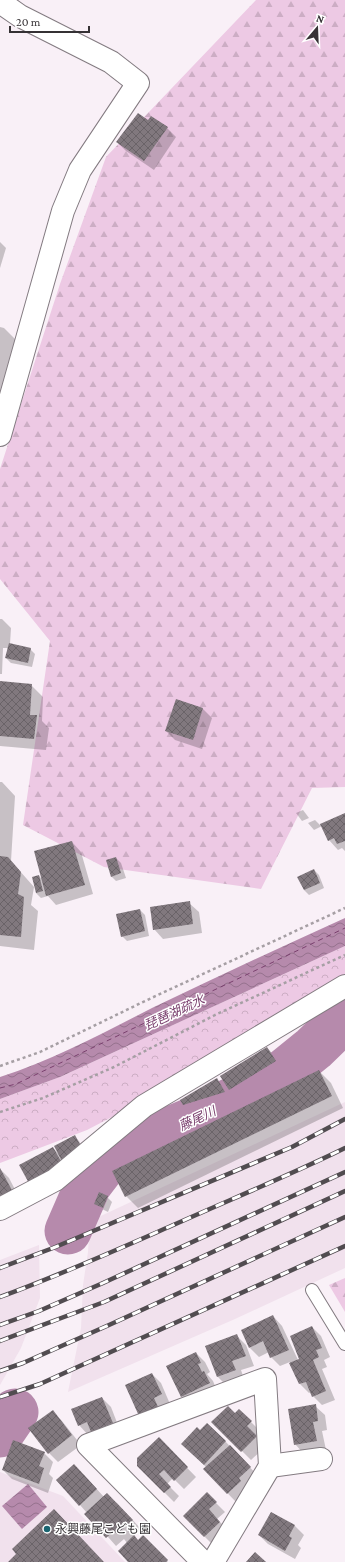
<svg xmlns="http://www.w3.org/2000/svg" width="345" height="1562" font-family="'Crimson Pro','Noto Sans JP',serif">
<style>
.built{fill:#f1e1ed}
.forest{fill:url(#forest-firs)}
.park{fill:url(#park-crowns)}
.water{fill:url(#water-waves)}
.shadow{fill:#0003}
.lines{fill:none;stroke-linecap:round;stroke-linejoin:round}
.river{stroke:#b68aac;stroke-width:47}
.ferry{stroke:#7a406e;stroke-width:1;stroke-dasharray:5 4;stroke-linecap:butt}
.building{fill:url(#building-cross-hatch)}
.service-casing{stroke:#837b81;stroke-width:14}
.minor-casing{stroke:#837b81;stroke-width:24}
.path{stroke:#a69fa4;stroke-width:2.5;stroke-dasharray:3 3;stroke-linecap:butt}
.service{stroke:#fff;stroke-width:12}
.minor{stroke:#fff;stroke-width:22}
.rail-casing{stroke:#514c50;stroke-width:4.5}
.rail{stroke:#fff;stroke-width:3;stroke-dasharray:9;stroke-linecap:butt}
.poi-dot{fill:#1a6571;stroke:#fff;stroke-width:1.5}
.labels{text-anchor:middle;stroke-width:3;stroke-linejoin:round;paint-order:stroke}
.poi-label{font-size:12px;fill:#353134;stroke:#fff;text-anchor:start}
.water-label{font-size:13px;font-style:italic;fill:#7a406e;stroke:#fff}
</style>
<defs>
<pattern id="forest-firs" width="22" height="20" patternUnits="userSpaceOnUse"><rect width="22" height="20" fill="#edc9e4"/><path d="M5 1l3.5 6h-7zM16 11l3.5 6h-7z" fill="#ccadc4"/></pattern>
<pattern id="park-crowns" width="20" height="18" patternUnits="userSpaceOnUse"><rect width="20" height="18" fill="#edc9e4"/><path d="M2 6a3 3 0 1 1 6 0M12 15a3 3 0 1 1 6 0" fill="none" stroke="#ccadc4"/></pattern>
<pattern id="water-waves" width="16" height="10" patternUnits="userSpaceOnUse"><rect width="16" height="10" fill="#b68aac"/><path d="M0 5q4-4 8 0t8 0" fill="none" stroke="#95718d"/></pattern>
<pattern id="building-cross-hatch" width="8" height="8" patternUnits="userSpaceOnUse"><rect width="8" height="8" fill="#81787e"/><path d="M0 0l8 8M0 8l8-8" fill="none" stroke="#6a6368"/></pattern>
</defs>
<rect width="100%" height="100%" fill="#f9f0f7"/>
<g class="built">
<polygon points="345,1102 345,1268 235,1319 68,1392 81,1328 83,1285 88,1252 90,1221"/>
<polygon points="39,1245 40,1298 21,1348 0,1385 0,1260"/>
<polygon points="0,1472 63,1496 125,1562 0,1562"/>
</g>
<g class="forest">
<polygon points="256,0 345,0 345,787 312,788 261,889 104,867 23,825 50,641 0,579 0,469 60,284 106,157"/>
<polygon points="345,1278 345,1312 329,1285"/>
</g>
<polygon class="park" points="345,946 345,985 227,1057 87,1130 0,1163 0,1099 60,1077"/>
<g class="water">
<path d="M 345,918 L 345,946 L 60,1077 L 0,1099 L 0,1077 C 53,1060 103,1033 152,1008 C 216,977 281,947 345,918 Z"/>
<polygon points="28,1484 47,1507 22,1529 2,1506"/>
</g>
<g class="shadow">
<polygon points="148,122 167,128 176,137 154,170 126,151 117,142"/>
<polygon points="0,242 6,248 0,268"/>
<polygon points="0,327 4,328 16,340 0,396"/>
<polygon points="0,619 2,619 11,628 10,644 30,649 35,654 32,667 11,663 6,658 8,648 3,648 2,674 0,674"/>
<polygon points="0,682 31,685 43,697 42,721 49,728 46,750 0,746"/>
<polygon points="176,700 203,709 212,718 202,749 175,740 166,731"/>
<polygon points="0,782 2,782 15,796 11,861 34,887 31,905 38,911 34,950 0,946"/>
<polygon points="303,810 309,818 302,821 296,813"/>
<polygon points="345,814 345,851 342,848 338,850 329,840 322,826 314,830 308,823 315,820 320,825"/>
<polygon points="72,842 81,852 93,894 56,905 48,896 41,898 36,893 39,876 42,879"/>
<polygon points="116,858 121,863 126,878 116,881 111,876"/>
<polygon points="314,870 319,875 324,888 309,895 304,890"/>
<polygon points="189,903 199,912 202,933 163,939 154,929"/>
<polygon points="140,910 145,915 149,936 127,941 122,936"/>
<polygon points="267,1048 276,1057 284,1071 239,1098 229,1089"/>
<polygon points="319,1071 331,1083 343,1108 138,1208 126,1196"/>
<polygon points="217,1080 221,1085 229,1097 189,1109 184,1104"/>
<polygon points="74,1136 79,1141 88,1157 53,1178 53,1148 58,1153"/>
<polygon points="0,1169 9,1178 22,1203 9,1210"/>
<polygon points="107,1197 112,1202 108,1212 100,1208 95,1204"/>
<polygon points="273,1316 282,1326 298,1360 301,1359 312,1327 321,1336 330,1357 324,1360 327,1367 322,1369 335,1400 322,1405 313,1396 311,1392 309,1393 300,1384 290,1362 280,1366 271,1357 269,1352 259,1357 250,1348"/>
<polygon points="237,1336 246,1345 254,1366 241,1370 244,1379 227,1386 218,1377 206,1347"/>
<polygon points="196,1353 205,1362 210,1372 207,1374 213,1381 218,1393 191,1406 182,1396"/>
<polygon points="152,1374 161,1383 170,1404 149,1425"/>
<polygon points="102,1398 111,1407 121,1433 88,1435 79,1425"/>
<polygon points="315,1406 325,1415 327,1430 322,1431 326,1450 304,1454 295,1444"/>
<polygon points="239,1410 260,1431 256,1436 266,1446 251,1460 213,1422 235,1414"/>
<polygon points="52,1411 62,1421 81,1445 58,1462 49,1453"/>
<polygon points="159,1439 196,1477 184,1489 173,1478 167,1484 179,1496 174,1502 138,1466"/>
<polygon points="225,1441 259,1477 237,1503 205,1470 207,1468 192,1453"/>
<polygon points="44,1453 53,1462 49,1474 53,1478 48,1493 12,1479 3,1470"/>
<polygon points="83,1474 104,1497 117,1503 141,1529 134,1536 138,1541 143,1536 168,1562 129,1562 127,1543 124,1539 116,1546 80,1505"/>
<polygon points="207,1494 225,1512 217,1519 229,1531 214,1546 184,1516"/>
<polygon points="271,1513 295,1526 304,1535 298,1545 301,1548 295,1559 268,1544 259,1535"/>
</g>
<g class="lines">
<g class="river">
<polyline points="68,1231 88,1185 101,1168 116,1153 194,1120 277,1078 314,1048 345,1018"/>
<polyline points="0,1434 15,1412"/>
</g>
<polyline class="ferry" points="0,1088 16,1084 345,928"/>
</g>
<g class="building">
<polygon points="138,113 148,120 151,116 168,127 144,161 116,142"/>
<polygon points="9,643 31,648 28,663 5,658"/>
<polygon points="0,681 32,684 30,715 37,715 34,739 0,736"/>
<polygon points="176,699 203,708 193,740 165,731"/>
<polygon points="345,813 345,841 337,844 334,838 328,841 320,824"/>
<polygon points="72,841 85,885 46,896 34,851"/>
<polygon points="0,856 8,857 21,872 18,894 24,897 21,937 0,935"/>
<polygon points="116,857 121,873 111,877 106,860"/>
<polygon points="314,869 320,883 304,890 297,877"/>
<polygon points="39,875 43,891 36,893 32,877"/>
<polygon points="190,901 193,924 153,930 150,907"/>
<polygon points="140,909 145,931 121,937 116,914"/>
<polygon points="267,1047 276,1061 229,1090 220,1076"/>
<polygon points="319,1070 332,1096 125,1197 112,1171"/>
<polygon points="217,1078 225,1092 183,1105 180,1100"/>
<polygon points="75,1135 84,1152 63,1163 54,1146"/>
<polygon points="53,1147 63,1165 30,1185 19,1165"/>
<polygon points="0,1168 14,1194 0,1200"/>
<polygon points="99,1192 108,1196 103,1208 94,1204"/>
<polygon points="273,1315 289,1350 270,1358 263,1341 249,1348 241,1330"/>
<polygon points="312,1326 322,1348 316,1350 319,1357 313,1360 326,1391 312,1397 306,1382 299,1384 289,1363 299,1359 290,1336"/>
<polygon points="237,1334 246,1356 232,1361 236,1370 217,1377 205,1346"/>
<polygon points="196,1352 201,1363 198,1364 202,1372 204,1371 210,1383 181,1397 166,1366"/>
<polygon points="152,1373 162,1394 154,1398 158,1407 139,1416 125,1385"/>
<polygon points="102,1397 113,1423 91,1432 87,1422 78,1426 71,1409"/>
<polygon points="316,1404 318,1421 313,1422 317,1441 294,1445 288,1409"/>
<polygon points="228,1406 235,1413 239,1409 252,1421 247,1426 257,1436 241,1452 211,1422"/>
<polygon points="53,1410 72,1435 48,1454 28,1428"/>
<polygon points="207,1423 226,1441 204,1465 181,1444 197,1427 200,1430"/>
<polygon points="159,1437 188,1467 174,1481 164,1470 159,1474 171,1487 164,1493 137,1466 137,1458"/>
<polygon points="13,1440 45,1452 39,1466 44,1468 39,1484 2,1470"/>
<polygon points="230,1445 251,1467 239,1478 241,1481 227,1494 203,1469"/>
<polygon points="74,1464 97,1489 79,1506 56,1480"/>
<polygon points="207,1492 217,1502 209,1509 220,1522 204,1537 183,1516"/>
<polygon points="107,1493 133,1520 117,1534 114,1531 106,1538 84,1514"/>
<polygon points="54,1509 104,1562 8,1562 16,1554 12,1549"/>
<polygon points="271,1512 295,1525 289,1536 292,1538 285,1551 258,1535"/>
<polygon points="134,1535 138,1540 143,1535 168,1560 166,1562 128,1562 118,1551"/>
<polygon points="255,1552 266,1562 246,1562"/>
</g>
<g class="lines">
<defs>
<polyline id="service" points="312,1290 345,1344"/>
<g id="minor">
<polyline points="0,2 20,16 111,62 138,83 80,170 63,211 0,435"/>
<polyline points="0,1209 55,1180 144,1106 345,986"/>
<polyline points="270,1466 321,1459"/>
<polyline points="203,1562 88,1445 265,1379 270,1466 213,1562"/>
</g>
</defs>
<use href="#service" class="service-casing"/>
<use href="#minor" class="minor-casing"/>
<g class="path">
<polyline points="0,1066 40,1052 145,1001 345,908"/>
<polyline points="0,1112 43,1098 114,1067 215,1015 345,955"/>
</g>
<use href="#service" class="service"/>
<use href="#minor" class="minor"/>
<defs>
<g id="rail">
<polyline points="0,1268 53,1248 292,1147 345,1119"/>
<path d="M 0,1297 C 58,1276 114,1251 171,1226 C 229,1200 288,1176 345,1148"/>
<polyline points="0,1325 39,1311 103,1283 345,1172"/>
<polyline points="0,1341 104,1302 345,1191"/>
<polyline points="0,1371 23,1363 109,1325 345,1217"/>
<polyline points="0,1397 40,1384 345,1246"/>
</g>
</defs>
<use href="#rail" class="rail-casing"/>
<use href="#rail" class="rail"/>
</g>
<circle class="poi-dot" cx="47" cy="1529" r="4"/>
<g class="labels">
<g class="poi-label">
<text x="55" y="1533">永興藤尾こども園</text>
</g>
<g class="water-label">
<text transform="translate(174 1012) rotate(-25)" y="5">琵琶湖疏水</text>
<text transform="translate(197 1118) rotate(-25)" y="5">藤尾川</text>
</g>
</g>
<g transform="translate(317 28) rotate(19)" stroke="#ffffff" stroke-width="3" paint-order="stroke">
<path d="M0-3L7 15L0 10L-7 15Z" fill="#353134"/>
<text y="-6" font-size="11" font-weight="bold" text-anchor="middle" fill="#353134">N</text>
</g>
<path d="M10 26v6h79v-6" fill="none" stroke="#353134" stroke-width="2"/>
<text x="16" y="26" font-size="12" fill="#353134" stroke="#ffffff" stroke-width="3" paint-order="stroke">20 m</text>
</svg>
